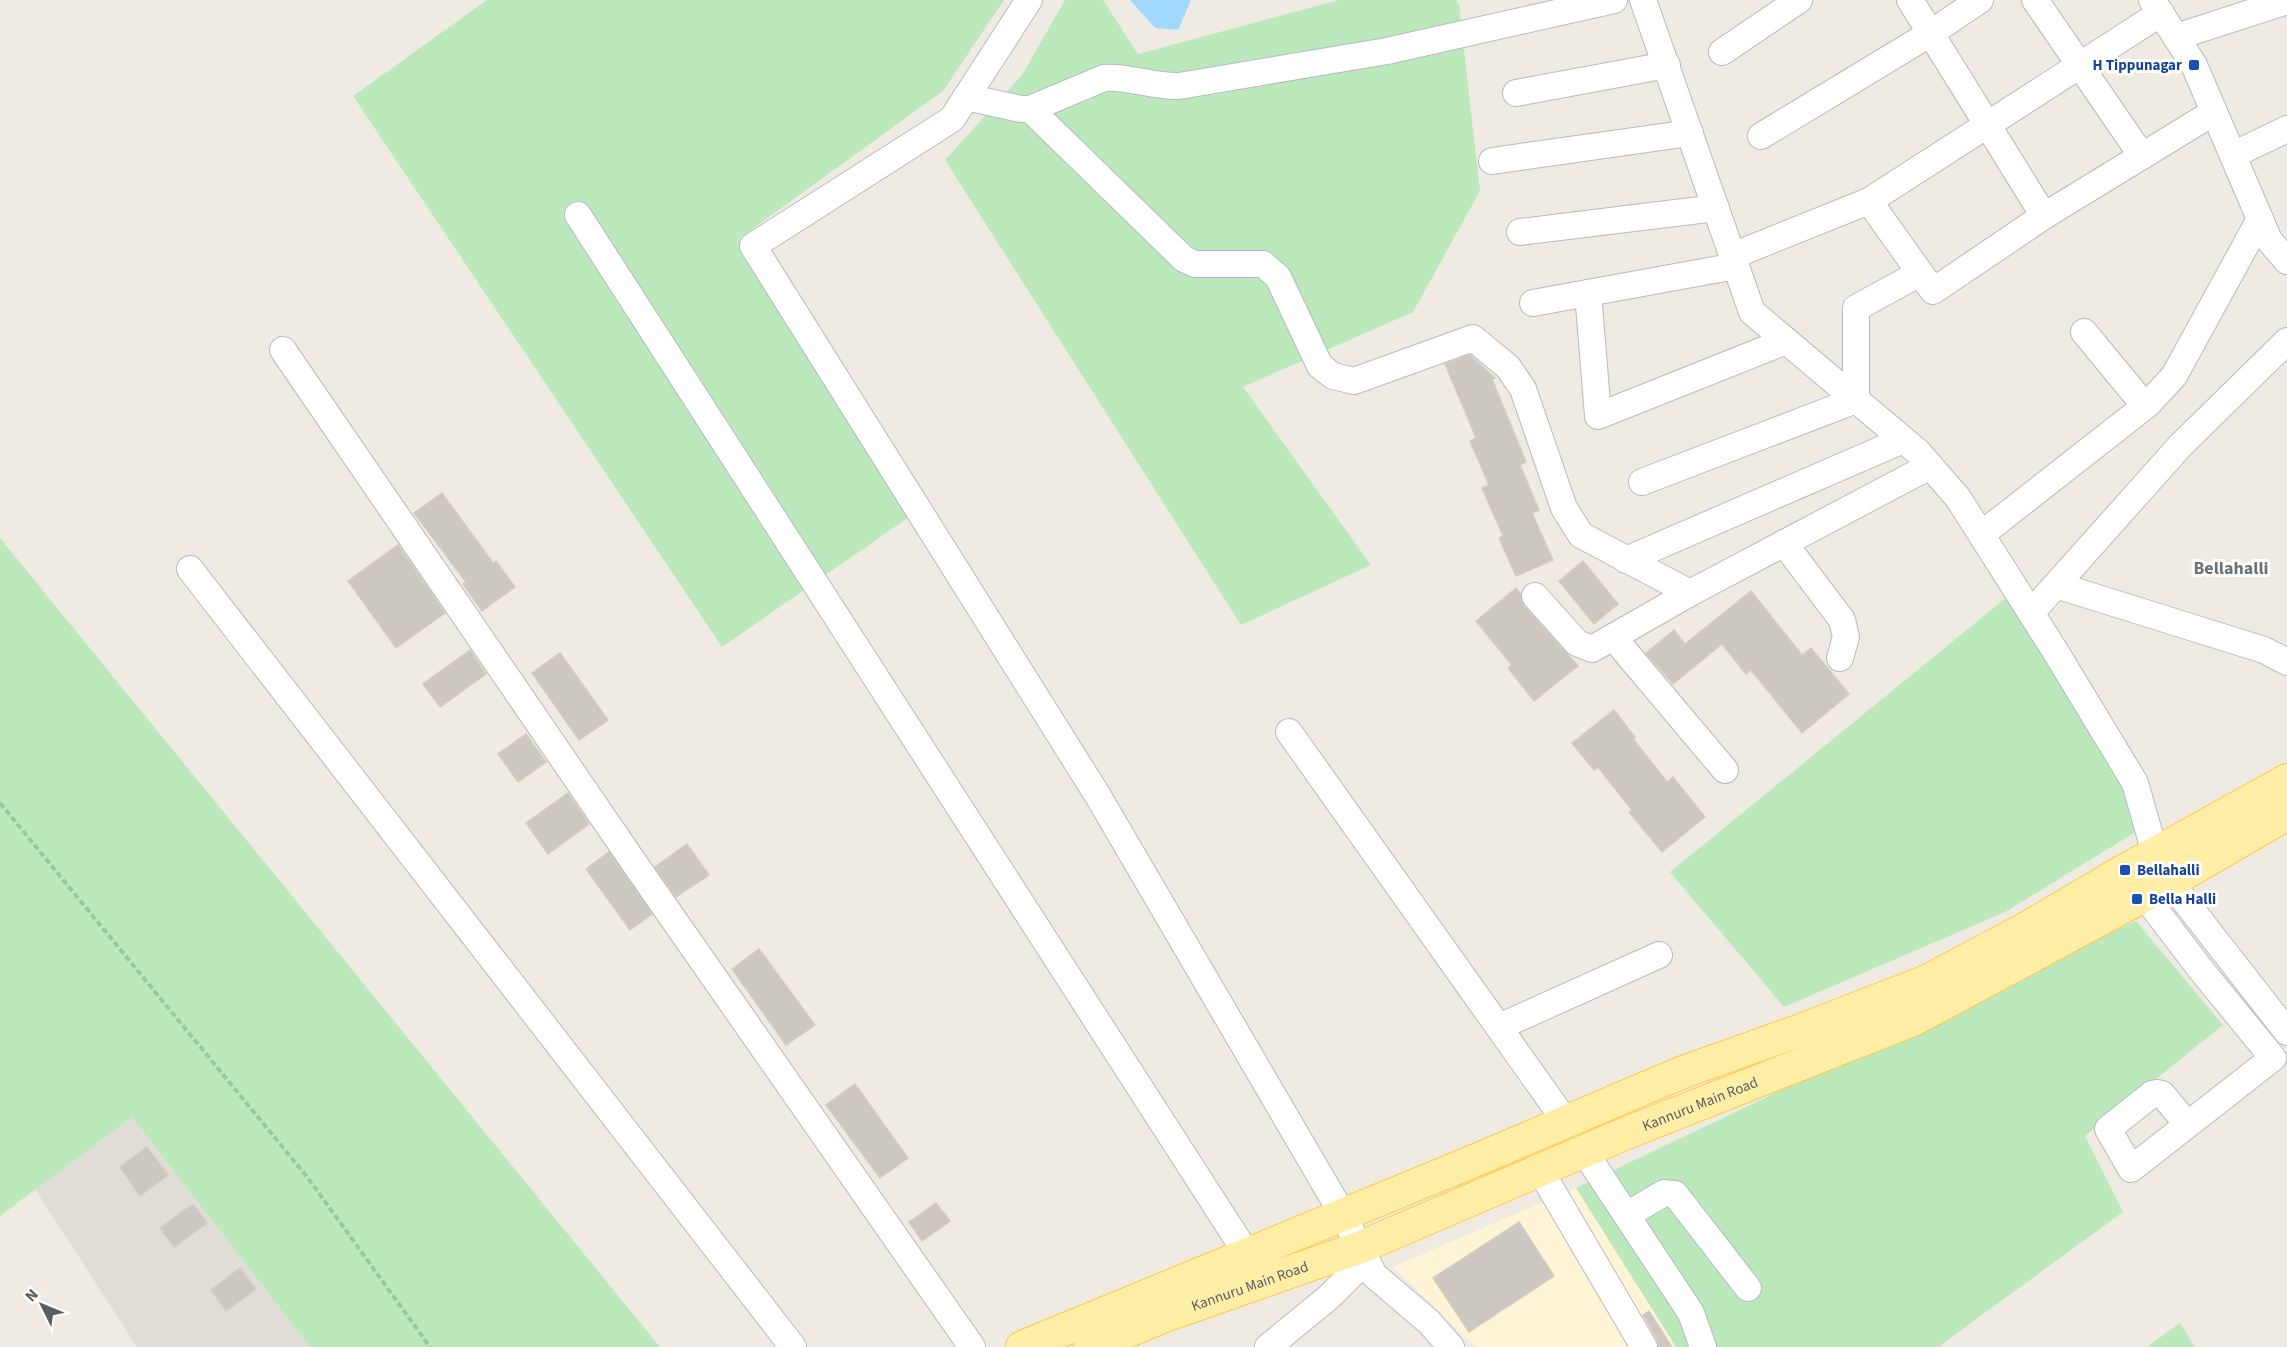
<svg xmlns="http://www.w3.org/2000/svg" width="2287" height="1347" font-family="'Source Sans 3',sans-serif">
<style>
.commercial{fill:#fff5d6}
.industrial{fill:#dfddd6}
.green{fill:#bce9bb}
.water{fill:#a1d8ff}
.building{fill:#ccc8c1;stroke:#d4cdbf;stroke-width:1.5}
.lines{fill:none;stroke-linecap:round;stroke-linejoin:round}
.minor-casing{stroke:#b7bac0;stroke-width:28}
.major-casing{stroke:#ffc84a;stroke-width:34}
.path{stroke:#94caa2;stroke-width:4;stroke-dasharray:6 3;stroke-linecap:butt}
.minor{stroke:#fff;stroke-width:26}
.major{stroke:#ffeea6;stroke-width:32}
.transit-dot{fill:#1a4fb4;stroke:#fff;stroke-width:2}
.labels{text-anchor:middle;stroke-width:6;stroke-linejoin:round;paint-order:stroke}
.transit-label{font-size:15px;font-weight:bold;fill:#164399;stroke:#fff;text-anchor:start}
.street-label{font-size:15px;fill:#5a5f64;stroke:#fff}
.quarter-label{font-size:18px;font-weight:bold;fill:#6b7176;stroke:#fff}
</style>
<rect width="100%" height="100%" fill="#efebe2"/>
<polygon class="commercial" points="1576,1188 1676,1347 1476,1347 1393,1267"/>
<polygon class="industrial" points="132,1117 310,1347 137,1347 35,1189"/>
<g class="green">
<polygon points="487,0 1004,0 943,91 740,238 909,517 722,647 353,96"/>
<polygon points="1065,0 1103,0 1138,54 1339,0 1456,0 1459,5 1480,191 1413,312 1243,387 1371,565 1241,625 945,160 1022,75"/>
<polygon points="0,538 660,1347 310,1347 132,1117 0,1216"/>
<polygon points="2012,593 2144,827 2005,912 1784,1007 1670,872"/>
<polygon points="2136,921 2223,1025 2085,1136 2123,1212 1938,1347 1676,1347 1576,1188"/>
<polygon points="2180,1323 2195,1347 2147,1347"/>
</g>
<polygon class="water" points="1130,0 1191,0 1178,30 1155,28"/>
<g class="building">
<polygon points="1470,355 1495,378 1492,379 1526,462 1520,465 1539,510 1532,513 1553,560 1516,576 1499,538 1503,536 1482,488 1489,485 1470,441 1476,438 1445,364"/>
<polygon points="442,493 493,563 496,561 515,587 482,611 463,584 466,582 414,513"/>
<polygon points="398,545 445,613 396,648 348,581"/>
<polygon points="1583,561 1618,604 1594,624 1559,581"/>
<polygon points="1516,588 1521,594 1524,606 1578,666 1534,701 1508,668 1512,665 1476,621"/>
<polygon points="1751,591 1802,655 1811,648 1849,694 1802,733 1751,670 1746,674 1722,644 1673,684 1646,653 1674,630 1685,644"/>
<polygon points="470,650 486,674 440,707 423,684"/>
<polygon points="560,653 608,720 579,740 532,673"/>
<polygon points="1614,710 1635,737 1633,739 1667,782 1673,777 1705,817 1662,852 1629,812 1632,810 1598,767 1594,770 1572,743"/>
<polygon points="526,734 546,762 518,782 498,754"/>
<polygon points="568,793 589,824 548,854 526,823"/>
<polygon points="687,844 709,875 676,897 655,867"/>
<polygon points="609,852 652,914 630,930 586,869"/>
<polygon points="759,949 815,1025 786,1045 732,969"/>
<polygon points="855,1084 908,1158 880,1178 826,1105"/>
<polygon points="147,1147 168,1175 140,1196 120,1167"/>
<polygon points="936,1203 950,1221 922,1241 909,1222"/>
<polygon points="193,1204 207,1223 174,1247 160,1228"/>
<polygon points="1519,1222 1554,1276 1469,1332 1433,1278"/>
<polygon points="240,1268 256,1289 226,1311 211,1290"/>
<polygon points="1649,1311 1672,1347 1659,1347 1657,1339 1643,1315"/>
</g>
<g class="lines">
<defs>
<g id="minor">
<polyline points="1029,0 952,119 753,246 1098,796 1343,1215 1374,1275 1429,1322 1451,1347"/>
<polyline points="1643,0 1752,312 1918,452 1958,498 2057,654 2135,783 2155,853 2170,882 2287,1032"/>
<polyline points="2035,0 2142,156"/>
<polyline points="2152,0 2194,65 2269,240 2287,261"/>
<polyline points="2176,37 2287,1"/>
<polyline points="1722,52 1799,0"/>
<polyline points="1516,93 1667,65"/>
<path d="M 966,97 L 1021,109 L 1030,109 L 1104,78 C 1129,76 1153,87 1179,86 L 1387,51 L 1614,0"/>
<polyline points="1030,109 1184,259 1195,264 1263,264 1278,277 1320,366 1333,376 1354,381 1473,338 1508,367 1523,389 1564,508 1581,535 1690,593"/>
<polyline points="1761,136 1931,33 1980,0"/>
<polyline points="2233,155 2287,129"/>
<polyline points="1492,161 1690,133"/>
<polyline points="1869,201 2161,13"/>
<polyline points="578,215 1247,1254"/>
<polyline points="2044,216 2214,112"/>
<polyline points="1520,232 1716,208"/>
<polyline points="1732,256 1869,201 1933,291 2044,216 1910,0"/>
<polyline points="1588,293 1598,416 1786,341"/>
<polyline points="1533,303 1736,266"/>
<polyline points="2084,332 2145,406"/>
<polyline points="283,350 637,867 972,1347"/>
<polyline points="1642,482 1856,400 1856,308 1920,273"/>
<polyline points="1982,534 2148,404 2174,376 2260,219"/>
<polyline points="1784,543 1842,620 1846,637 1840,658"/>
<polyline points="1626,560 1903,440"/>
<polyline points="190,569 793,1347"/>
<polyline points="2056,585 2264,650 2287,662"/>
<polyline points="1535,596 1577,643 1592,649 1690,593 1930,466"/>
<polyline points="2031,613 2180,446 2287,341"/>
<polyline points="1613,637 1725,770"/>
<polyline points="1289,732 1566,1122"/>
<polyline points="2144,895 2202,971 2273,1058 2131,1169 2108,1129 2152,1094 2157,1093 2162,1094 2187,1124"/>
<polyline points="1499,1027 1659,955"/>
<polyline points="1584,1151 1691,1313 1703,1347"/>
<polyline points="1540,1170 1644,1347"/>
<polyline points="1627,1215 1664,1193 1675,1194 1748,1288"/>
<polyline points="1268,1347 1329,1297 1367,1259"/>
</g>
<g id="major">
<polyline points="1022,1347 1469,1163 1683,1072 1801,1030 1927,981 2025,929 2125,870 2287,780"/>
<path id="s1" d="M 1090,1347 L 1162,1317 L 1361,1247 L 1624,1134 L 1915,1019 L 2170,882 L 2287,814"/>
</g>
</defs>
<use href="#minor" class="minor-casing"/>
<use href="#major" class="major-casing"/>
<polyline class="path" points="0,803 308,1178 430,1347"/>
<use href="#minor" class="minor"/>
<use href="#major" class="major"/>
</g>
<g class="transit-dot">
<rect x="2188" y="59" width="12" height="12" rx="3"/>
<rect x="2119" y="864" width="12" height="12" rx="3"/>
<rect x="2131" y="893" width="12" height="12" rx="3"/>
</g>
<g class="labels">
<g class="transit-label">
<text x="2182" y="70" text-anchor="end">H Tippunagar</text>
<text x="2137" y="875">Bellahalli</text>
<text x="2149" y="904">Bella Halli</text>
</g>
<g class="street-label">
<text dy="5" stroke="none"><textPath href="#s1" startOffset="657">Kannuru Main Road</textPath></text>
<text dy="5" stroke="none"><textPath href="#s1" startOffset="171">Kannuru Main Road</textPath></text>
</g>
<g class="quarter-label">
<text x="2231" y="574">Bellahalli</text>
</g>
</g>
<g transform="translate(42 1305) rotate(313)" stroke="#ffffff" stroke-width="4.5" paint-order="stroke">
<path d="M0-4.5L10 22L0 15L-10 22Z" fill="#5a5f64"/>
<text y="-9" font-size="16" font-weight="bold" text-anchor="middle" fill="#5a5f64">N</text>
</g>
</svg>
